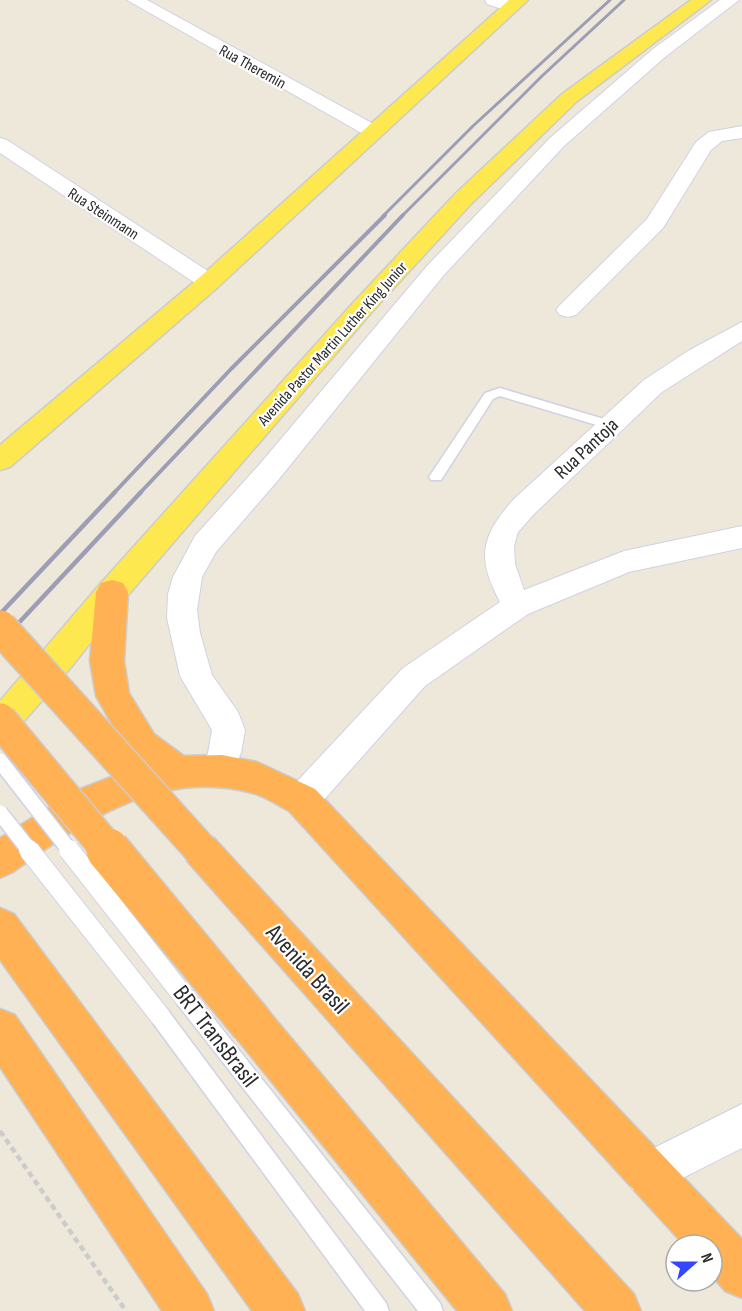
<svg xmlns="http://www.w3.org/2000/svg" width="742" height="1311" font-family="'Sofia Sans Condensed',sans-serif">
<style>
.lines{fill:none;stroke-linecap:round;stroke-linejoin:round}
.lane-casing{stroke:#d0d1e4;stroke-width:3}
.street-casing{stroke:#d0d1e4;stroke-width:2}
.primary-casing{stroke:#ccc;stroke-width:3}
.highway-casing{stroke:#ccc;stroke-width:3}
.path{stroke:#ccc;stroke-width:4.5;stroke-dasharray:6 4;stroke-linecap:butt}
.lane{fill:#fff;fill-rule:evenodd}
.street{fill:#fff;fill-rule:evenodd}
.primary{fill:#fde850;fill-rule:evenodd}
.highway{fill:#ffb154;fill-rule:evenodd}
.rail-far2{stroke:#9d9eb6;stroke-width:3}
.rail-far1{stroke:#9d9eb6;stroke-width:4}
.rail{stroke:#9d9eb6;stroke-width:4.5}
.lane-bridge-far1-casing{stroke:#d0d1e4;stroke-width:18;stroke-linecap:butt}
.lane-bridge-casing{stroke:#d0d1e4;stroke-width:22;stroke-linecap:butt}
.highway-bridge-far1-casing{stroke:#ccc;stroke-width:36;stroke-linecap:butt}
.highway-bridge-casing{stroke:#ccc;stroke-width:46;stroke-linecap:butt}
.lane-bridge-far1{stroke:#fff;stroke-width:15}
.lane-bridge{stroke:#fff;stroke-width:20}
.highway-bridge-far1{stroke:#ffb154;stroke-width:33}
.highway-bridge{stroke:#ffb154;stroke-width:43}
.labels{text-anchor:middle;stroke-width:4.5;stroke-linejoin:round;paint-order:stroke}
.far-street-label{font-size:16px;fill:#2a2a2a;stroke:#fff}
.street-label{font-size:20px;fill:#2a2a2a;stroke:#fff}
.near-street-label{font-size:24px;fill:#2a2a2a;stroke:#fff}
</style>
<rect width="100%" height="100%" fill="#eee8db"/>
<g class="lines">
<defs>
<g id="lane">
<polygon points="500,388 614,422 616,425 610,429 500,396 493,399 441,480 431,480 429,477 485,393"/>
<polygon points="185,989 192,991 440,1303 443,1311 418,1311 178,1005 176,998 178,991"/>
<polygon points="160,1007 167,1009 386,1303 389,1311 365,1311 153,1023 151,1016 153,1009"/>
</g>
<g id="street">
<polygon points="127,0 147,0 379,127 382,131 379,135 365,135"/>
<polygon points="485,0 508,0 519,7 511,12 487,4"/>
<polygon points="720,0 739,0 665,57 564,146 443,276 279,479 216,552 202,577 197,610 200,633 212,675 238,712 245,730 241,753 229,782 217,786 205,782 200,771 208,753 212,730 180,676 167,618 168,594 173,577 195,536 259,465 427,266 550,138 653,49"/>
<polygon points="742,126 742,138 722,141 711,150 663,228 576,315 568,317 560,315 556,310 560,305 647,219 696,142 709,132"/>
<polygon points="0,138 7,140 217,277 221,282 217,287 201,287 0,153"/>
<path d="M 742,322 L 742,341 L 662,392 L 534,514 L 518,532 L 514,546 L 515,564 L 524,590 L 624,551 L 742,526 L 742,548 L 629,572 L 528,614 L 425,686 L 314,811 L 302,816 L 290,811 L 285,800 L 290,789 L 403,668 L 500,602 C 476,557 481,536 514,499 L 644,380 L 688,351 Z"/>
<polygon points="742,1104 742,1148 647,1196 632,1189 625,1174 632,1159"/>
</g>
<g id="primary">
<polygon points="509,0 528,0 218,287 10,467 0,470 0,445 200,277"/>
<polygon points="691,0 711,0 576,102 471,204 371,313 123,601 72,666 12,735 0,740 0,701 101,583 353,303 455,194 562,94"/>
</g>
<g id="highway">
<path d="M 112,580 L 123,583 L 128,592 L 124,661 L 129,693 L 154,734 L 184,756 L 222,755 L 257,762 L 315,789 L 742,1239 L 742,1298 L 725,1291 L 712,1276 L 712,1245 L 684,1245 L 289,811 C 277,805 265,796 252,793 C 161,768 84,821 13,872 L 0,878 L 0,838 L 75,791 L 142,765 L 130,756 L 96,696 L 90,661 L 96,592 L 101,583 Z"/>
<polygon points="201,833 214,838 634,1294 641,1311 585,1311 188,862 182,850 188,838"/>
<polygon points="0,908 14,914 298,1294 305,1311 252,1311 0,960"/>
<polygon points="252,1003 267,1009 505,1294 512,1311 457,1311 237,1039 231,1024 237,1009"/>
<polygon points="0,1009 15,1015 207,1294 214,1311 162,1311 0,1067"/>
</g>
</defs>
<use href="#lane" class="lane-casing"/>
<use href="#street" class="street-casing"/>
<use href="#primary" class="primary-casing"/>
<use href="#highway" class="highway-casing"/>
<polyline class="path" points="0,1131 126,1311"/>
<use href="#lane" class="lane"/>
<use href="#street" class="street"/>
<use href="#primary" class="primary"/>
<use href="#highway" class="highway"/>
<g class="rail-far2">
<polyline points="383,216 473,126 610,0"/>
<polyline points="402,216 542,76 624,0"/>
</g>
<g class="rail-far1">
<polyline points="113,494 231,369 385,215"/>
<polyline points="139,494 403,215"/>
</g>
<g class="rail">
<polyline points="0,614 115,492"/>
<polyline points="0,643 141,492"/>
</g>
<defs>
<g id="lane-bridge-far1">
<polyline points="0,761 70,851"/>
<polyline points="0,813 30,851"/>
</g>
<g id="lane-bridge">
<polyline points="29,850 160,1016"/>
<polyline points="69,850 185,998"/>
</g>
<g id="highway-bridge-far1">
<polyline points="0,627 201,850"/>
<polyline points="0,720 109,851"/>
</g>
<polyline id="highway-bridge" points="108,850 252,1024"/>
</defs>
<use href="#lane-bridge-far1" class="lane-bridge-far1-casing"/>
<use href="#lane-bridge" class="lane-bridge-casing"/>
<use href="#highway-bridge-far1" class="highway-bridge-far1-casing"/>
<use href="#highway-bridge" class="highway-bridge-casing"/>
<use href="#lane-bridge-far1" class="lane-bridge-far1"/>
<use href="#lane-bridge" class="lane-bridge"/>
<use href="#highway-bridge-far1" class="highway-bridge-far1"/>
<use href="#highway-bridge" class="highway-bridge"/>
</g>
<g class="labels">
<g class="far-street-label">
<text transform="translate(253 66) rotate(29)" y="6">Rua Theremin</text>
<text transform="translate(104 213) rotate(33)" y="6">Rua Steinmann</text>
<text transform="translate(332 343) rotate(-48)" y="6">Avenida Pastor Martin Luther King Junior</text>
</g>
<g class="street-label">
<text transform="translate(586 448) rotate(-43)" y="7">Rua Pantoja</text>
</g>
<g class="near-street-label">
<text transform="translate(308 969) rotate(48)" y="8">Avenida Brasil</text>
<text transform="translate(216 1036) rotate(52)" y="8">BRT TransBrasil</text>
</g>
</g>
<g transform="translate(694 1263) rotate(69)"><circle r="28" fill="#ffffff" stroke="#aaaaaa" stroke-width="1.5"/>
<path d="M0-4.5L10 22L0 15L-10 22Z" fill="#3645ff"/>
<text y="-9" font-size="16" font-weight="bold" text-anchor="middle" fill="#2a2a2a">N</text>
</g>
</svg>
